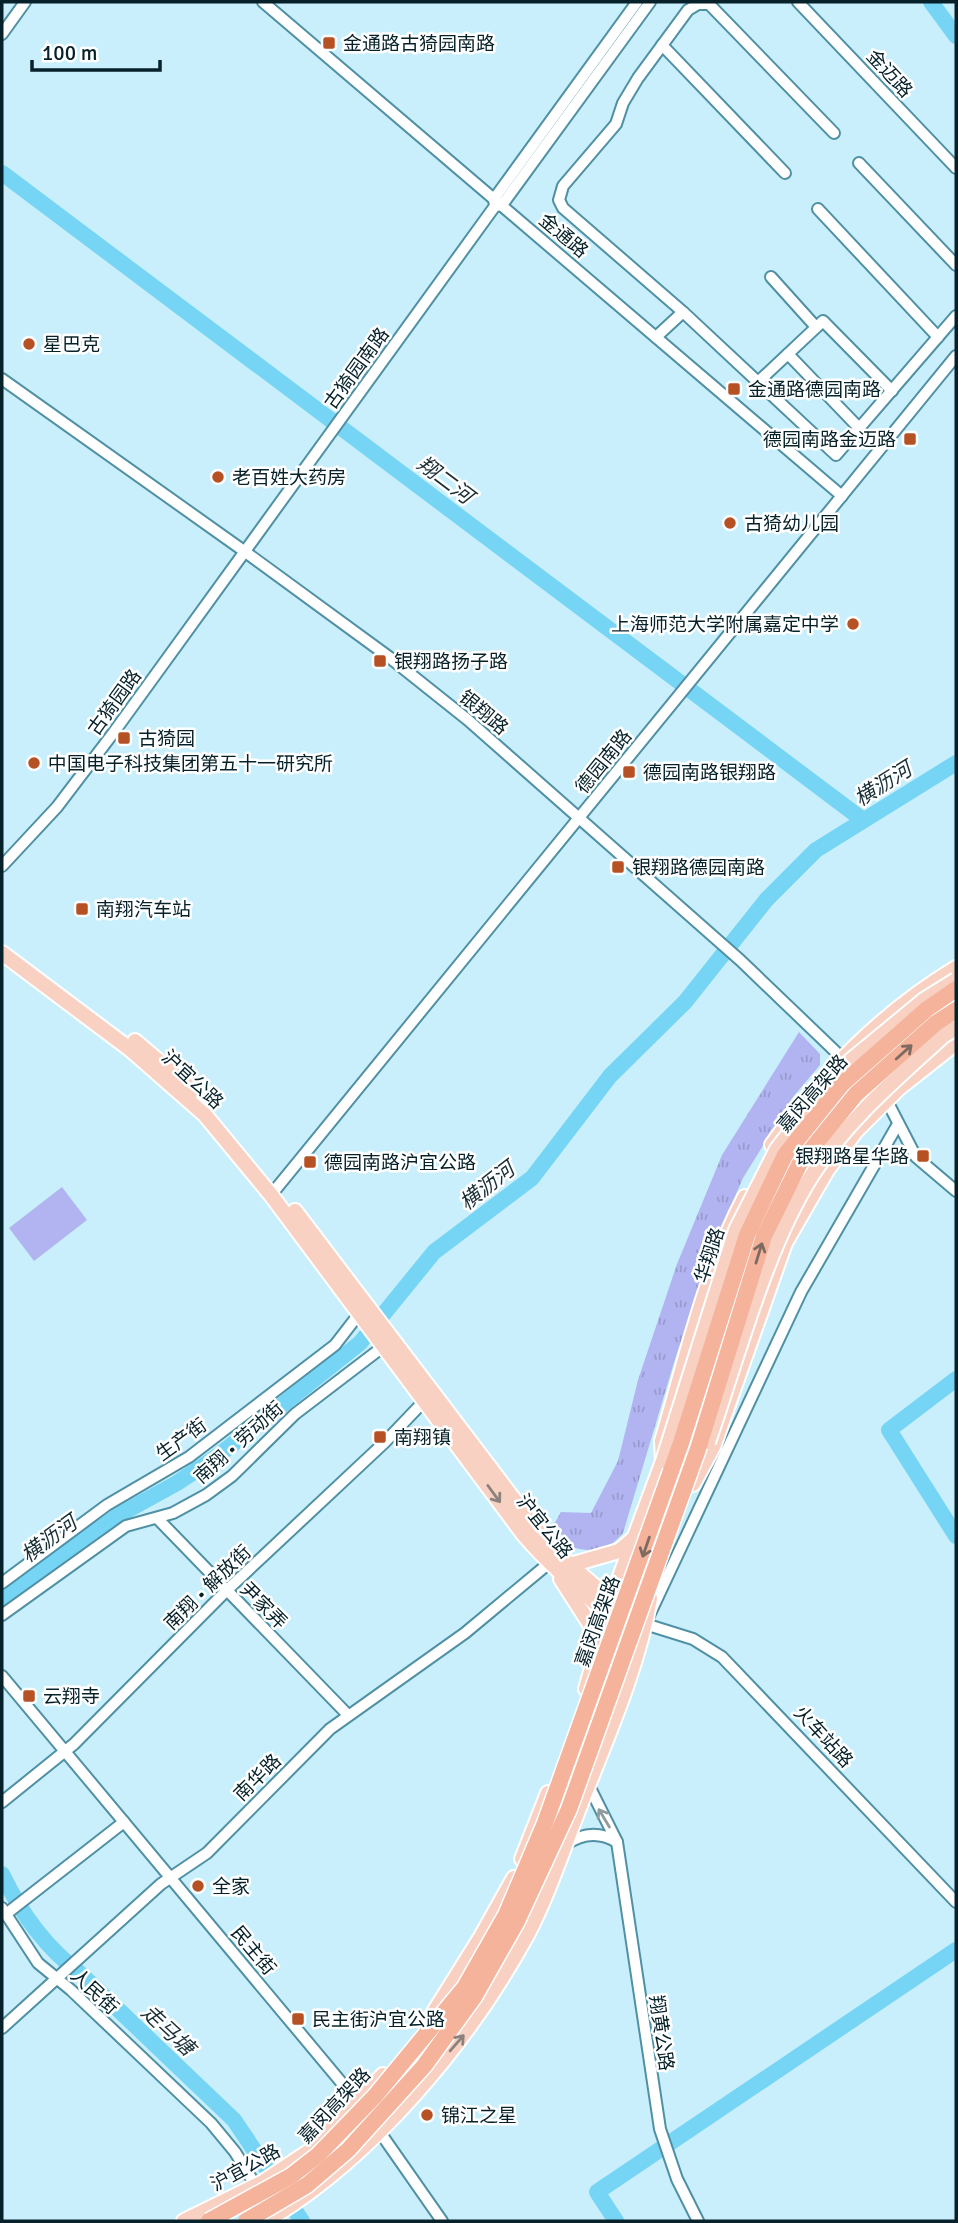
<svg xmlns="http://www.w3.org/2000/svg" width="958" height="2223" font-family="Signika,'Noto Sans SC',sans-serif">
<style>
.grass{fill:url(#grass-tufts)}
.garden{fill:#b2b4f1}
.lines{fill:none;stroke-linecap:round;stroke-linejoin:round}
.river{stroke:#76d5f4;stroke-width:16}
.minor-casing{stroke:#5090a5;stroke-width:14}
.major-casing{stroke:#fff;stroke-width:18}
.minor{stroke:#fff;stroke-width:10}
.major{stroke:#f8d1c2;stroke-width:14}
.major-bridge-casing{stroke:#fff;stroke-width:18;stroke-linecap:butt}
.highway-bridge-casing{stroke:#fff;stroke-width:19;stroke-linecap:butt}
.major-bridge{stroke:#f8d1c2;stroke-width:14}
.highway-bridge{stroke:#f4b39a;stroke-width:16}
.oneway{stroke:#7d6a62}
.oneway2{stroke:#8b827e}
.oneway3{stroke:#8f9b9f}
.poi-dot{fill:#b65124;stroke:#fff;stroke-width:2.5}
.labels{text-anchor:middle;stroke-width:5;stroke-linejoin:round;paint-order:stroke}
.poi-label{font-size:19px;fill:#06212a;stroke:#fff;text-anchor:start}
.street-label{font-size:19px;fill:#06212a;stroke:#fff}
.water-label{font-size:21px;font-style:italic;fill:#1a3037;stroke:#fff}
</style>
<defs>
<pattern id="grass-tufts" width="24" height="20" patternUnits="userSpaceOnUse" patternTransform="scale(1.75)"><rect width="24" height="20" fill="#b2b4f1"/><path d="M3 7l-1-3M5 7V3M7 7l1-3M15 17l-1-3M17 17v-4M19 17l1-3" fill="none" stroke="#989acf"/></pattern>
</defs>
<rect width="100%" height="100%" fill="#c9effd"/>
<path class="grass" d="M 799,1032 L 820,1054 L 820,1065 L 793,1097 L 743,1178 L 715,1243 L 676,1356 L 623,1533 C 609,1550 596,1553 575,1548 L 553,1526 L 561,1512 L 591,1513 L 618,1461 L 638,1380 L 677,1264 L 722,1155 Z"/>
<polygon class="garden" points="62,1187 87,1220 34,1261 9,1228"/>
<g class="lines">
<g class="river">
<polyline points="931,2 956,36"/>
<polyline points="2,173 863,820"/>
<polyline points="956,1379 889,1430 956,1536"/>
<polyline points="2,1599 119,1515 177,1483 219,1455 360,1343 434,1252 532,1178 610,1076 685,1002 767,899 816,850 956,763"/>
<path d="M 2,1874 C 22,1915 46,1948 82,1975 L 234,2120 L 302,2221"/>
<polyline points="616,2221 597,2192 956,1950"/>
</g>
<defs>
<g id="minor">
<polyline points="263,2 842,496"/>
<polyline points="798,2 956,168"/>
<polyline points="2,34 25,2"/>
<polyline points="662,45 785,173"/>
<polyline points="859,163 956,265"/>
<polyline points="495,206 502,205 650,2"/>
<polyline points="818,209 938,337"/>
<polyline points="771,277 816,327"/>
<polyline points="683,312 563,208 559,200 563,186 616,124 623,103 638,78 688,10 698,4 709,4 834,133"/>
<polyline points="656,337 683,312 836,455 956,316"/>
<polyline points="788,354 859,428"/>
<polyline points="2,379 244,551 389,657 468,720 740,960 887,1101 916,1157 956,1191"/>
<polyline points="758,382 823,321 892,391"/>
<polyline points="2,866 57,807 114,732 495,206 494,199 637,2"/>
<polyline points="898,1124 801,1292 645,1624 693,1639 722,1657 956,1902"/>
<polyline points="271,1195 956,356"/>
<polyline points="157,1518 348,1715"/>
<polyline points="2,1583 107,1505 189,1457 335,1345 362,1310"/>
<polyline points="2,1615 126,1526 173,1513 206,1495 232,1476 295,1414 384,1346"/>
<polyline points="2,1676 361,2106"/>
<polyline points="2,1802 74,1744 226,1591 385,1442 428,1397"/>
<polyline points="617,1842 660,2129 677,2179 698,2221"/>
<path d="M 565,1845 C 582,1833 599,1831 617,1842 L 588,1784"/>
<polyline points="2,1908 38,1963 71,1990 211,2123 235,2152 256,2186"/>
<polyline points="6,1914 124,1822"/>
<polyline points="2,2028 161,1884 207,1853 330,1729 465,1633 548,1564"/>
<polyline points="377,2128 442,2221"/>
</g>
<g id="major">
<path d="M 2,953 L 131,1050 L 205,1115 L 271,1195 L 524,1535 C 558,1575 600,1605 638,1641"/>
<polyline points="135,1041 194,1091"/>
<path d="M 772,1145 C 821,1075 882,1013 956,968"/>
<polyline points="295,1211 540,1534 570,1565 618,1606"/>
<polyline points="693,1484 713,1447 785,1243 827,1170 855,1132 899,1088 956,1043"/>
<polyline points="570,1565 619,1551 633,1539"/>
<polyline points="561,1579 600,1640"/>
<path d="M 586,1689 L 611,1601 L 663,1461 L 662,1441 C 686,1360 705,1273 745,1197"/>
<polyline points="522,1859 548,1793"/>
<polyline points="426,2025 481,1937 514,1878"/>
<polyline points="184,2221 263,2182 311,2150 383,2075"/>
<path d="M 266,2221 C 372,2158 468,2043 527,1935 C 551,1889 567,1836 587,1788 C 611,1728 639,1662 650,1598"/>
</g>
</defs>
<use href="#minor" class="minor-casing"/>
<use href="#major" class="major-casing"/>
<use href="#minor" class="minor"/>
<use href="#major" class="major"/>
<defs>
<g id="major-bridge">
<path d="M 708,1442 C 737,1359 765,1249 812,1175 C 847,1120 896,1079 943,1036 L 956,1028"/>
<polyline points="663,1461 736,1230 777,1149 838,1071 924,1000 956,980"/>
</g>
<g id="highway-bridge">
<polyline points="209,2221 291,2176 318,2155 375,2096 465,1987 506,1915 545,1823 681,1443 747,1235 785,1155 842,1084 927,1009 956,989"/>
<polyline points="246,2221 307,2185 348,2150 424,2066 474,1997 517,1921 569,1809 698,1449 764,1236 800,1163 856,1094 936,1023 956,1010"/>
</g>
</defs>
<use href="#major-bridge" class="major-bridge-casing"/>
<use href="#highway-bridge" class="highway-bridge-casing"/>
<use href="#major-bridge" class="major-bridge"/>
<use href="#highway-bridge" class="highway-bridge"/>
</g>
<defs><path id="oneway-shaft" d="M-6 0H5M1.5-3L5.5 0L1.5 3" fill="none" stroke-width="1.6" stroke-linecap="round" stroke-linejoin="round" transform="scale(1.75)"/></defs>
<g class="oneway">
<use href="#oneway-shaft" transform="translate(904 1052) rotate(-42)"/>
<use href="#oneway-shaft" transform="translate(759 1253) rotate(-73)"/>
<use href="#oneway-shaft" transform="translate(646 1547) rotate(109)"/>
</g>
<g class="oneway2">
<use href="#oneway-shaft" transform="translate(494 1494) rotate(54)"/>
<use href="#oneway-shaft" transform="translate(457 2043) rotate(-49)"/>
</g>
<use class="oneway3" href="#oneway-shaft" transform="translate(604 1818) rotate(-121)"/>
<g class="poi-dot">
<rect x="322" y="36" width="14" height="14" rx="3.5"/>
<circle cx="29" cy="344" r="7"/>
<rect x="727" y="382" width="14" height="14" rx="3.5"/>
<rect x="903" y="432" width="14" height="14" rx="3.5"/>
<circle cx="218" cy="477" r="7"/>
<circle cx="730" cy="523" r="7"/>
<circle cx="853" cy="624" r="7"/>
<rect x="373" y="654" width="14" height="14" rx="3.5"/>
<rect x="117" y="731" width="14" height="14" rx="3.5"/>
<circle cx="34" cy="763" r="7"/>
<rect x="622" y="765" width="14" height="14" rx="3.5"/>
<rect x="611" y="860" width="14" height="14" rx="3.5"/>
<rect x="75" y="902" width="14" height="14" rx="3.5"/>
<rect x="916" y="1149" width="14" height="14" rx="3.5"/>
<rect x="303" y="1155" width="14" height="14" rx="3.5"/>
<rect x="373" y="1430" width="14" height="14" rx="3.5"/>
<rect x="22" y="1689" width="14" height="14" rx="3.5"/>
<circle cx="198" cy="1886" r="7"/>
<rect x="291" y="2012" width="14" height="14" rx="3.5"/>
<circle cx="427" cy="2115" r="7"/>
</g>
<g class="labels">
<g class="poi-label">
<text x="343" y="50">金通路古猗园南路</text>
<text x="43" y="351">星巴克</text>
<text x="748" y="396">金通路德园南路</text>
<text x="896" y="446" text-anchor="end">德园南路金迈路</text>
<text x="232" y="484">老百姓大药房</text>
<text x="744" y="530">古猗幼儿园</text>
<text x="839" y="631" text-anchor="end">上海师范大学附属嘉定中学</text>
<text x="394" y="668">银翔路扬子路</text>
<text x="138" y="745">古猗园</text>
<text x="48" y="770">中国电子科技集团第五十一研究所</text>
<text x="643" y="779">德园南路银翔路</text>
<text x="632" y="874">银翔路德园南路</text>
<text x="96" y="916">南翔汽车站</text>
<text x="909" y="1163" text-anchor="end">银翔路星华路</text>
<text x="324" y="1169">德园南路沪宜公路</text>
<text x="394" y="1444">南翔镇</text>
<text x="43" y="1703">云翔寺</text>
<text x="212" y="1893">全家</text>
<text x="312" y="2026">民主街沪宜公路</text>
<text x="441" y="2122">锦江之星</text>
</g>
<g class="street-label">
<text transform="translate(890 73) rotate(47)" y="7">金迈路</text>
<text transform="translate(564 235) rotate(40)" y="7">金通路</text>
<text transform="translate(356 368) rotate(-54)" y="7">古猗园南路</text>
<text transform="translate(114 702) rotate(-54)" y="7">古猗园路</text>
<text transform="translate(484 712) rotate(40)" y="7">银翔路</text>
<text transform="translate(603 761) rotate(-51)" y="7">德园南路</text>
<text transform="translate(193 1079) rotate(43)" y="7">沪宜公路</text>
<text transform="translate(812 1093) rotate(-49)" y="7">嘉闵高架路</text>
<text transform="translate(709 1255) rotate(-72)" y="7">华翔路</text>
<text transform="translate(181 1439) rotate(-36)" y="7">生产街</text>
<text transform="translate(238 1442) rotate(-42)" y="7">南翔 • 劳动街</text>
<text transform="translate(545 1526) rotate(51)" y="7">沪宜公路</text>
<text transform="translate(207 1587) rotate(-44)" y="7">南翔 • 解放街</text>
<text transform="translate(264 1605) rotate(45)" y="7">尹家弄</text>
<text transform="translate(597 1621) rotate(-70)" y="7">嘉闵高架路</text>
<text transform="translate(824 1736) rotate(47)" y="7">火车站路</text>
<text transform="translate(257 1777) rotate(-45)" y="7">南华路</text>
<text transform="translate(254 1950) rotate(50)" y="7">民主街</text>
<text transform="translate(95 1991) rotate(43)" y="7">人民街</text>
<text transform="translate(662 2033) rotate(82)" y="7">翔黄公路</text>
<text transform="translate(334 2105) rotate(-47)" y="7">嘉闵高架路</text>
<text transform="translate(245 2167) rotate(-29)" y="7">沪宜公路</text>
</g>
<g class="water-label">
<text transform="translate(445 480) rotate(37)" y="7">翔二河</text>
<text transform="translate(883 784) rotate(-32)" y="7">横沥河</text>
<text transform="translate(487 1186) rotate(-38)" y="7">横沥河</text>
<text transform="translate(49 1539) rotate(-36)" y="7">横沥河</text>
<text transform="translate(168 2030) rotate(43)" y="7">走马塘</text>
</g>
</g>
<rect width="958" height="2223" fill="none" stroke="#06212a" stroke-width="7"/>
<path d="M32 60v10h128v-10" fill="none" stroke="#06212a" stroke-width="3.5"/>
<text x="42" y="60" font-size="21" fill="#06212a" stroke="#ffffff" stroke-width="5" paint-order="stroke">100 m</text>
</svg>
